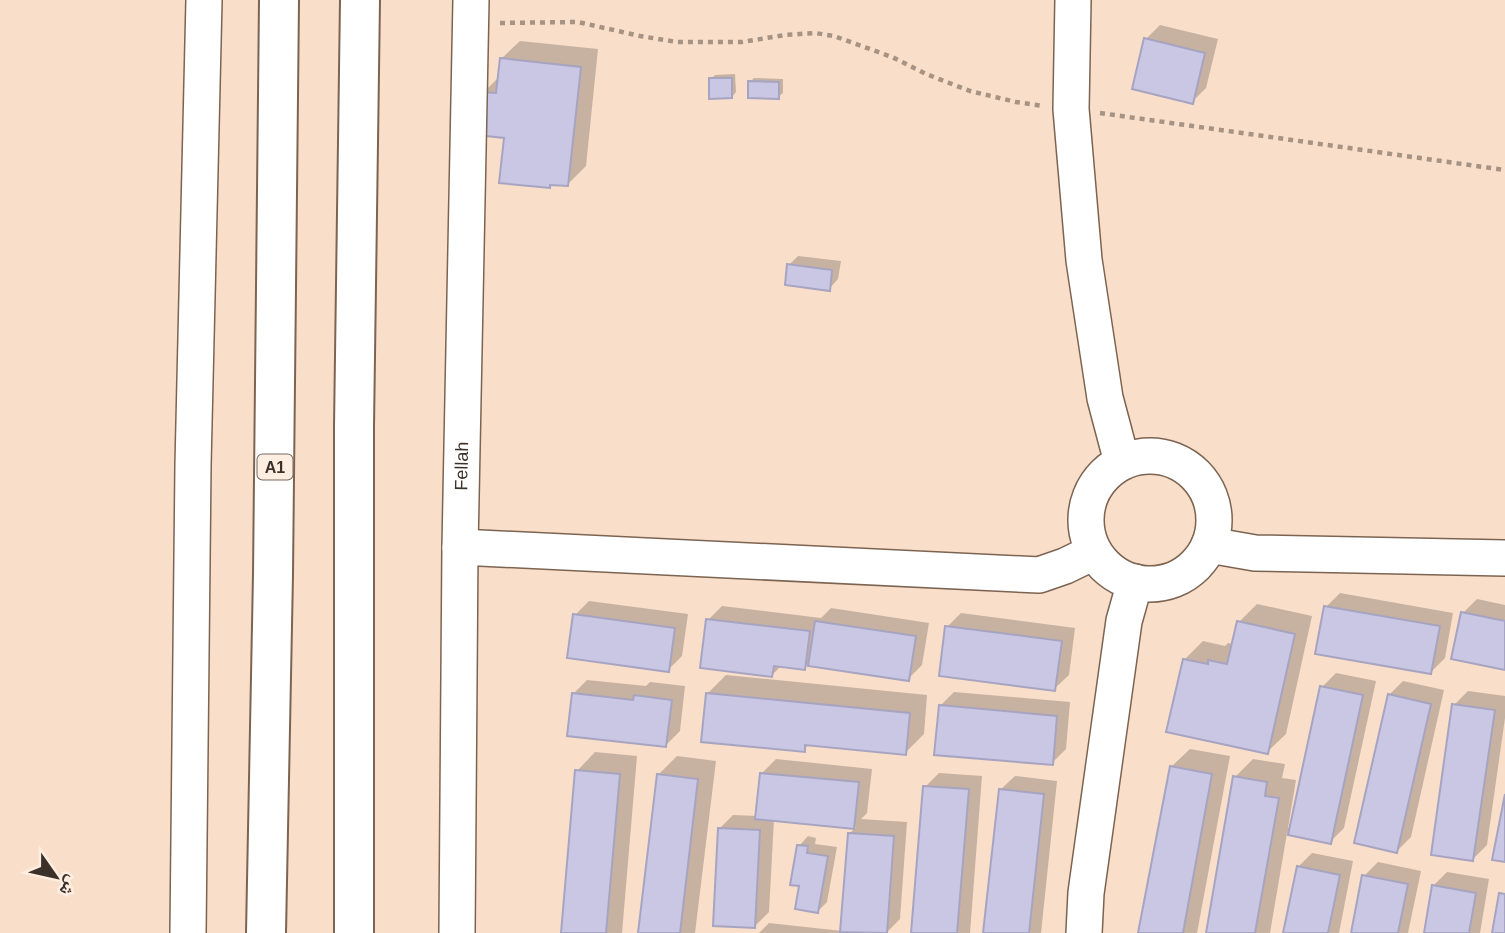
<svg xmlns="http://www.w3.org/2000/svg" width="1505" height="933" font-family="Arial,'Noto Naskh Arabic',sans-serif">
<style>
.shadow{fill:#0003}
.building{fill:#cac7e5;stroke:#a7a4c1;stroke-width:2}
.lines{fill:none;stroke-linecap:round;stroke-linejoin:round}
.minor-casing{stroke:#7c6452;stroke-width:38}
.highway-casing{stroke:#7c6452;stroke-width:42}
.path{stroke:#a69383;stroke-width:4.5;stroke-dasharray:5 5;stroke-linecap:butt}
.minor{stroke:#fff;stroke-width:35}
.highway{stroke:#fff;stroke-width:38}
.labels{text-anchor:middle;stroke-width:5;stroke-linejoin:round;paint-order:stroke}
.shield{fill:#feede1;stroke:#766960;stroke-width:2}
.shield-label{font-size:16px;font-weight:bold;fill:#3b3129}
.street-label{font-size:18px;fill:#3b3129;stroke:#feede1}
</style>
<rect width="100%" height="100%" fill="#f9dec9"/>
<g class="shadow">
<polygon points="1160,25 1218,39 1206,88 1192,102 1146,39"/>
<polygon points="520,41 598,49 586,166 567,185 506,137 484,92 499,77 501,59"/>
<polygon points="735,74 736,92 732,97 711,79 715,75"/>
<polygon points="754,78 783,79 783,93 778,97 750,82"/>
<polygon points="798,256 841,261 838,279 829,289 789,265"/>
<polygon points="1340,593 1453,613 1445,658 1431,672 1326,607"/>
<polygon points="1477,599 1505,605 1505,668 1463,613"/>
<polygon points="589,601 688,614 682,656 668,670 575,615"/>
<polygon points="1257,604 1312,616 1286,734 1267,752 1184,660 1203,641 1225,646 1228,643 1234,644 1239,622"/>
<polygon points="722,606 821,618 831,608 929,623 922,665 908,679 808,664 804,668 782,665 772,675 708,620"/>
<polygon points="961,613 1075,628 1069,675 1054,689 947,627"/>
<polygon points="1336,673 1376,681 1344,828 1330,842 1287,833 1270,933 1208,933 1235,777 1253,759 1285,764 1282,778 1296,780 1288,828 1291,828 1322,687"/>
<polygon points="726,675 927,695 924,734 905,753 810,743 804,750 708,693"/>
<polygon points="587,680 646,686 650,682 685,686 680,731 666,745 573,694"/>
<polygon points="1403,681 1444,690 1411,837 1397,851 1389,695"/>
<polygon points="1468,691 1505,696 1505,718 1487,845 1473,859 1454,705"/>
<polygon points="954,692 1070,702 1066,749 1052,763 940,706"/>
<polygon points="1190,749 1230,756 1197,933 1140,933 1171,767"/>
<polygon points="595,752 637,756 622,933 563,933 577,771"/>
<polygon points="677,756 716,761 695,933 640,933 658,775"/>
<polygon points="776,759 872,769 867,813 861,819 907,822 900,919 886,933 759,933 769,923 842,931 849,834 856,827 774,819 769,912 755,926 719,829 733,815 757,816 762,773"/>
<polygon points="939,773 982,776 970,933 913,933 925,787"/>
<polygon points="1015,776 1057,781 1041,933 985,933 1000,790"/>
<polygon points="808,836 816,838 815,844 837,847 827,902 817,912 801,885 799,846"/>
<polygon points="1312,853 1353,861 1339,933 1285,933 1298,867"/>
<polygon points="1378,862 1421,871 1408,933 1353,933 1364,876"/>
<polygon points="1447,872 1489,879 1480,933 1425,933 1433,886"/>
</g>
<g class="building">
<polygon points="1144,38 1205,53 1193,104 1132,89"/>
<polygon points="500,58 581,67 568,186 550,185 550,188 499,183 504,138 477,135 482,92 496,93"/>
<polygon points="709,78 732,78 732,98 709,99"/>
<polygon points="748,81 779,82 779,99 748,98"/>
<polygon points="787,264 832,270 830,291 785,285"/>
<polygon points="1324,606 1440,626 1431,674 1315,654"/>
<polygon points="1461,612 1505,621 1505,670 1451,659"/>
<polygon points="573,614 675,628 669,672 567,658"/>
<polygon points="706,619 810,631 805,670 774,666 772,677 700,668"/>
<polygon points="815,621 916,636 909,681 808,666"/>
<polygon points="1237,621 1295,634 1268,754 1166,732 1183,659 1208,664 1208,660 1227,664"/>
<polygon points="945,626 1062,641 1055,691 939,676"/>
<polygon points="1320,686 1363,695 1331,844 1288,835"/>
<polygon points="572,693 633,700 634,695 672,700 666,747 567,736"/>
<polygon points="706,693 910,713 906,755 805,745 805,752 701,742"/>
<polygon points="1388,694 1431,704 1397,853 1354,843"/>
<polygon points="1452,704 1495,710 1473,861 1431,855"/>
<polygon points="939,705 1057,716 1053,765 934,755"/>
<polygon points="1170,766 1212,774 1183,933 1138,933"/>
<polygon points="575,770 620,774 606,933 561,933"/>
<polygon points="760,773 859,782 854,829 755,819"/>
<polygon points="657,774 698,779 680,933 638,933"/>
<polygon points="1233,776 1267,782 1265,796 1279,798 1255,933 1206,933"/>
<polygon points="923,786 969,789 957,933 911,933"/>
<polygon points="999,789 1044,794 1029,933 983,933"/>
<polygon points="1505,794 1505,862 1492,860"/>
<polygon points="718,828 760,830 755,928 713,926"/>
<polygon points="848,833 894,836 887,933 840,932"/>
<polygon points="797,845 808,846 807,853 828,856 818,913 795,909 799,886 790,885"/>
<polygon points="1297,866 1340,875 1328,933 1283,933"/>
<polygon points="1362,875 1408,884 1398,933 1351,933"/>
<polygon points="1432,885 1476,893 1469,933 1424,933"/>
<polygon points="1499,893 1505,894 1505,933 1492,933"/>
</g>
<g class="lines">
<defs>
<g id="minor">
<polyline points="1073,0 1071,109 1084,260 1105,398 1122,462"/>
<circle cx="1150" cy="520" r="64"/>
<polyline points="1209,545 1255,553 1505,558"/>
<polyline points="460,547 1039,575 1065,566 1094,552"/>
<polyline points="188,933 193,465 204,0"/>
<path id="s1" d="M 457,933 L 460,547 L 471,0"/>
<polyline points="1084,933 1086,893 1124,621 1135,582"/>
</g>
<g id="highway">
<polyline points="266,933 273,574 279,0"/>
<polyline points="354,933 354,427 360,0"/>
</g>
</defs>
<use href="#minor" class="minor-casing"/>
<use href="#highway" class="highway-casing"/>
<g class="path">
<polyline points="500,23 578,22 640,36 677,42 742,42 785,35 815,33 834,36 892,57 926,74 970,91 1016,102 1043,106"/>
<polyline points="1100,113 1505,170"/>
</g>
<use href="#minor" class="minor"/>
<use href="#highway" class="highway"/>
</g>
<g class="labels">
<rect class="shield" x="257.5" y="454.5" width="35" height="25" rx="5"/>
<g class="shield-label">
<text x="275" y="473">A1</text>
</g>
<g class="street-label">
<text dy="6" stroke="none"><textPath href="#s1" startOffset="467">Fellah</textPath></text>
</g>
</g>
<g transform="translate(56 877) rotate(124)" stroke="#feede1" stroke-width="5" paint-order="stroke">
<path d="M0-5L12 26L0 18L-12 26Z" fill="#3b3129"/>
<text y="-10" font-size="19" font-weight="bold" text-anchor="middle" fill="#3b3129">ش</text>
</g>
</svg>
